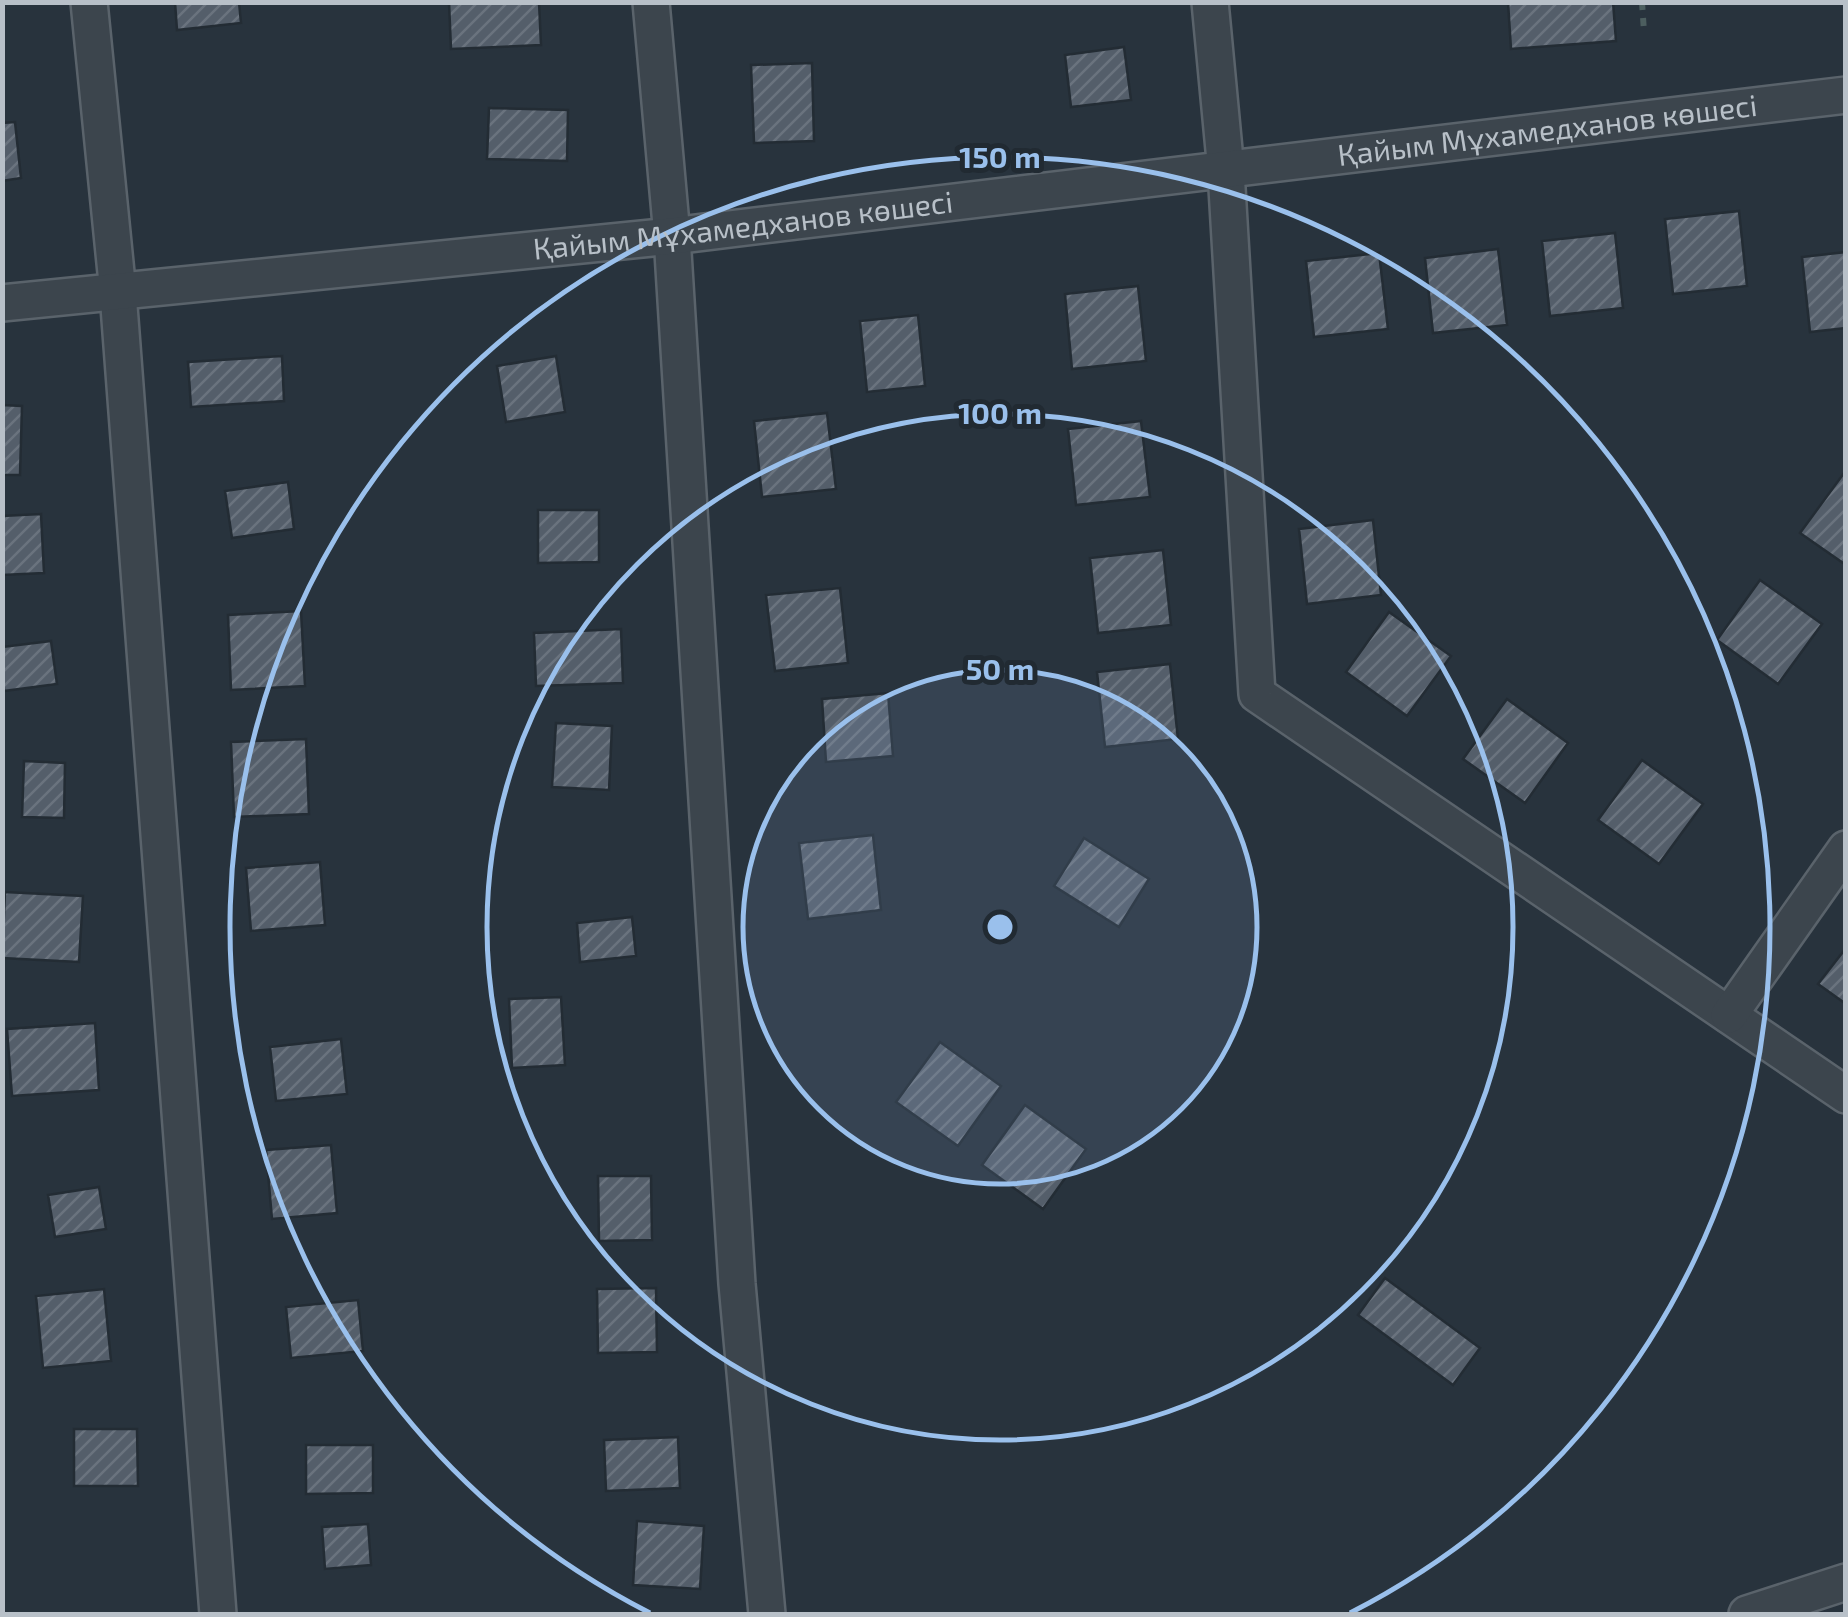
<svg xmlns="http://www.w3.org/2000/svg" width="1848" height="1617" font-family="'Exo 2',sans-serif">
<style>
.building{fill:url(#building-hatch);stroke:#232c34;stroke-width:2.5}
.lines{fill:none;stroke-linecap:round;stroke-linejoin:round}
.minor-casing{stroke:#5a636b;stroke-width:40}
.path{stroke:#4c5e5f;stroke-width:6;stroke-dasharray:8 8;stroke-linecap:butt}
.minor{stroke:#3c454d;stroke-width:35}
.ring{fill:none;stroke:#9ac0ec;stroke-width:5}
.labels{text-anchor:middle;stroke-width:10;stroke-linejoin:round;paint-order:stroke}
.street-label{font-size:30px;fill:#b8c0c8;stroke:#212a32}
.centre{fill:#9ac0ec;stroke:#212a32;stroke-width:5}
.ring-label{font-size:30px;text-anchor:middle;font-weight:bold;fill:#9ac0ec;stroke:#212a32;stroke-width:10;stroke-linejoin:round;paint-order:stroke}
</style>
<defs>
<pattern id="building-hatch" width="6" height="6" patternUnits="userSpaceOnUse" patternTransform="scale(2.5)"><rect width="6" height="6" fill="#545e6a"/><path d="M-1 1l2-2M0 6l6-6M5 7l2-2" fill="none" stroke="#6a737e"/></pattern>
</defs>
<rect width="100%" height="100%" fill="#28333d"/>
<g class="building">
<polygon points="175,2 239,2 241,23 177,30"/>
<polygon points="449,2 539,2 541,45 451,49"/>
<polygon points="1508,2 1613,2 1616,41 1511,49"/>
<polygon points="1124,47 1131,100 1071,107 1065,55"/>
<polygon points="812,63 814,141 754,143 751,65"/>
<polygon points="489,108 568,110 567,161 487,159"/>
<polygon points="15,122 21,178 2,181 2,123"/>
<polygon points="1739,211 1747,286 1673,294 1665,219"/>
<polygon points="1615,233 1623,308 1550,316 1542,241"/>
<polygon points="1498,249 1507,325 1433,333 1425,258"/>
<polygon points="1846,252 1846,328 1810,332 1802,257"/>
<polygon points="1379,253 1388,329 1314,337 1306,261"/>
<polygon points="1138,286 1146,361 1072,369 1065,294"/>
<polygon points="918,315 925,386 867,392 860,321"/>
<polygon points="282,356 284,401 191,407 188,362"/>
<polygon points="556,356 565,412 506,422 497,366"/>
<polygon points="2,405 22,406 20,475 2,475"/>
<polygon points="827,413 836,489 762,497 754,421"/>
<polygon points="1141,421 1150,497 1076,505 1068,429"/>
<polygon points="1844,473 1846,474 1846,565 1800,533"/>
<polygon points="288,482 294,529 232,538 225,491"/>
<polygon points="538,510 599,510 599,562 538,563"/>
<polygon points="41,514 44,573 2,575 2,516"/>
<polygon points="1373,520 1381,595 1307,604 1299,529"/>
<polygon points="1163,550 1171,625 1098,633 1090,558"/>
<polygon points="1760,580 1822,624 1778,684 1717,640"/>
<polygon points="840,588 848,663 775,671 766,595"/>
<polygon points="301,611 305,686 231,690 228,615"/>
<polygon points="1389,612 1451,656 1407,716 1346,672"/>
<polygon points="621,629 623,683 536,686 534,633"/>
<polygon points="51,641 57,684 4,691 2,647"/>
<polygon points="1170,664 1178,739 1105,747 1097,672"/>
<polygon points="888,693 893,756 826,762 822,699"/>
<polygon points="1507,699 1568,743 1525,803 1463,759"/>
<polygon points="556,723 612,726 609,790 552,787"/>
<polygon points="306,739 309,814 234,817 231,742"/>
<polygon points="1642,760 1703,804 1659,864 1598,820"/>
<polygon points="24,761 65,763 64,818 22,817"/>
<polygon points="873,835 881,910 808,919 799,843"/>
<polygon points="1084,838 1149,879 1119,927 1054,886"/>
<polygon points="320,862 325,925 251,931 246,868"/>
<polygon points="5,892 83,896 79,962 2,958"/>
<polygon points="632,917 636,956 580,962 577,923"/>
<polygon points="1846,948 1846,1004 1818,984"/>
<polygon points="561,997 565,1065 512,1068 509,999"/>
<polygon points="95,1023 99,1090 12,1096 7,1029"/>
<polygon points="341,1039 347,1094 276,1101 270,1047"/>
<polygon points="940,1042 1001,1086 958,1146 896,1102"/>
<polygon points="1025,1105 1086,1149 1043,1209 982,1165"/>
<polygon points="331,1145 337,1213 272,1219 266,1150"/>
<polygon points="598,1176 651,1176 652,1240 599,1241"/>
<polygon points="99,1187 106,1229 55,1237 48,1195"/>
<polygon points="1385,1278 1480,1348 1453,1385 1358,1315"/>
<polygon points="656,1288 657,1352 598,1353 597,1289"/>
<polygon points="104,1289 111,1361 43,1368 36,1296"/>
<polygon points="358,1300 363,1351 291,1358 286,1307"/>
<polygon points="74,1429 137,1429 138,1486 74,1486"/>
<polygon points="678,1437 680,1488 606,1491 604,1440"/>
<polygon points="306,1445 373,1445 373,1493 306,1494"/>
<polygon points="637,1521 704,1526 700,1589 633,1585"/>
<polygon points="368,1524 371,1565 325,1569 322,1527"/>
</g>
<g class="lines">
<defs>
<g id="minor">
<polyline points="89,2 118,293 218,1614"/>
<polyline points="651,2 672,236 737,1284 767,1614"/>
<polyline points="1210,2 1226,171 1257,694 1846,1095"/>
<path id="s1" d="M 2,303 L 672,236 L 1846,95"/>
<polyline points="1729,1015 1846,849"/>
<polyline points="1747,1614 1846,1582"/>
</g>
</defs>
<use href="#minor" class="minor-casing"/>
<polyline class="path" points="1642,2 1644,32"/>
<use href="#minor" class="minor"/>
</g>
<circle cx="1000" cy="927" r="257" fill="#9ac0ec" fill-opacity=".12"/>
<g class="ring">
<circle cx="1000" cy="927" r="257"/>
<circle cx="1000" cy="927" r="513"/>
<path d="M650 1613A770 770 0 1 1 1350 1613"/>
</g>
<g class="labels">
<g class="street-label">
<text dy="10" stroke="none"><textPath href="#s1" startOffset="1555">Қайым Мұхамедханов көшесі</textPath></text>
<text dy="10" stroke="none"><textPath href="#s1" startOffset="745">Қайым Мұхамедханов көшесі</textPath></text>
</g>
</g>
<circle cx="1000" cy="927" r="15" class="centre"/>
<g class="ring-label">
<text x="1000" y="168">150 m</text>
<text x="1000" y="424">100 m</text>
<text x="1000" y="680">50 m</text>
</g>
<rect width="1848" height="1617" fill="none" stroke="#b8c0c8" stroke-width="10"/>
</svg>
